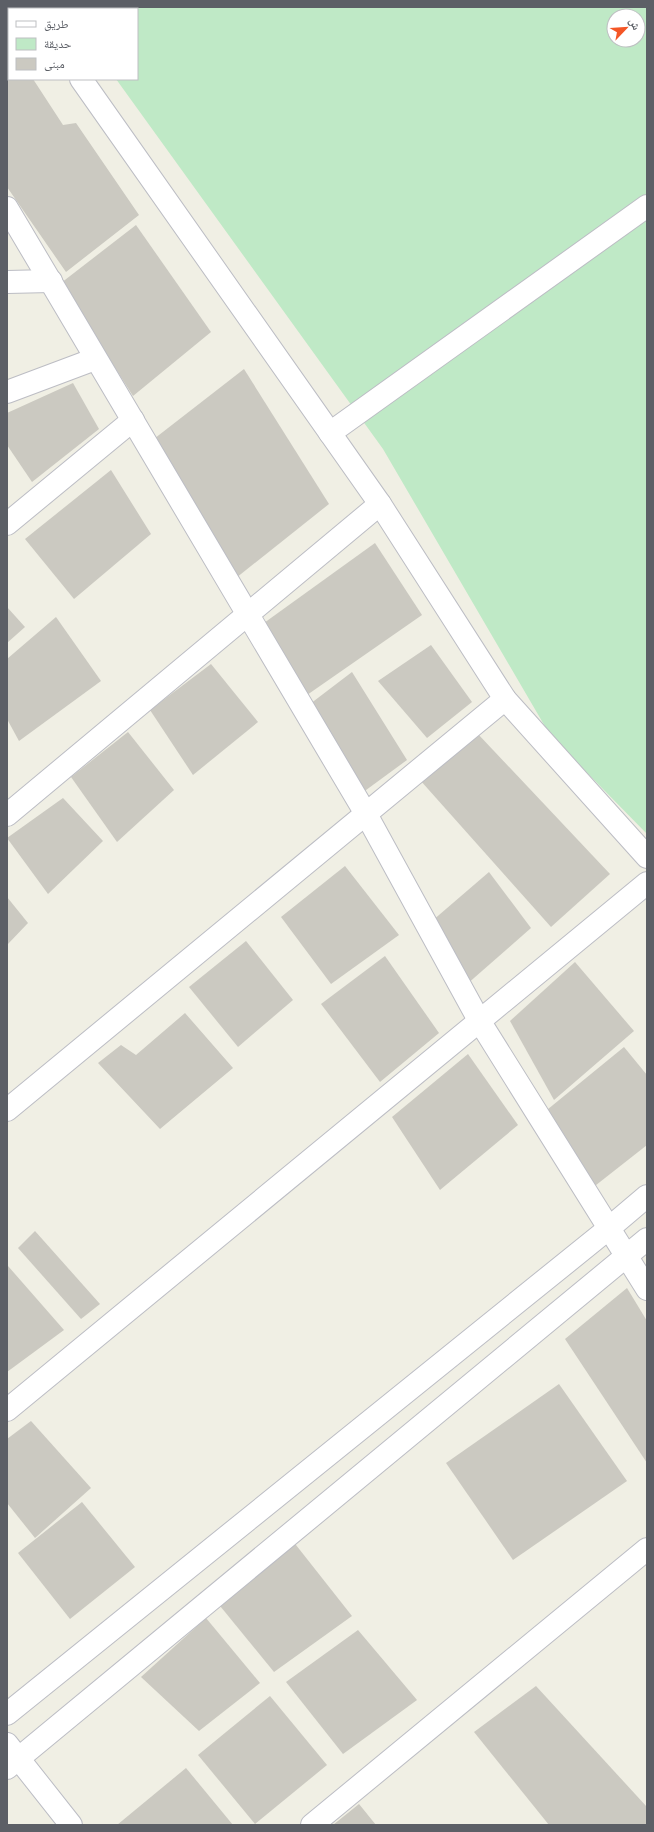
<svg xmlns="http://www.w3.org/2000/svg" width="654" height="1832" font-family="Figtree,'Noto Naskh Arabic',sans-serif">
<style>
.green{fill:#bfe9c6;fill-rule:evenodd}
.building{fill:#cbc9c1}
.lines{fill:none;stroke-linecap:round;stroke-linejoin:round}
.minor-casing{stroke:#bcbdc4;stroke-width:24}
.minor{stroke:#fff;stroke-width:22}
</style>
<rect width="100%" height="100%" fill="#f0efe4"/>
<path class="green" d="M 64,7 L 647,7 L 647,834 L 550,735 L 383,449 L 116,79 L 137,79 L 137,9 L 65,9 ZM 614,16 L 638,16 L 638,40 L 614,40 Z"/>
<g class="building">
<polygon points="9,71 9,79 33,79 63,125 76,123 139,215 66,272 7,187 7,72"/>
<polygon points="136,225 211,332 133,396 61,283"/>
<polygon points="244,369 329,504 236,578 150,442"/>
<polygon points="73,383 99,429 32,482 7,445 7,413"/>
<polygon points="111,470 151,534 74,599 25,539"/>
<polygon points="375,543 422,615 307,695 264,623"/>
<polygon points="7,607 25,627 7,643"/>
<polygon points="56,617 101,681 19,741 7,719 7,659"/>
<polygon points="431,645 472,702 427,738 378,681"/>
<polygon points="211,664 258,722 193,775 150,710"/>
<polygon points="352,672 407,760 362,793 310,704"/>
<polygon points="128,732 174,790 117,842 71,777"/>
<polygon points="477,733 610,874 551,927 420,780"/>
<polygon points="63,798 103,841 48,894 7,838"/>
<polygon points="345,866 399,935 331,984 281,917"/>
<polygon points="489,872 531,928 466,985 432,921"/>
<polygon points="7,897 28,923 7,945"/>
<polygon points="246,941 293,1000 238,1047 189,987"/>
<polygon points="385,956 439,1033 380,1082 321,1004"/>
<polygon points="575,962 634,1031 554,1100 510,1021"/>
<polygon points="185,1013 233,1068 160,1129 98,1063 121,1045 136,1055"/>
<polygon points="624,1047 647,1075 647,1145 591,1189 542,1114"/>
<polygon points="468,1054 518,1125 440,1190 392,1117"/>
<polygon points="35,1231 100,1304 81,1319 18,1248"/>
<polygon points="8,1266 64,1330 7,1372 7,1267"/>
<polygon points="627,1288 647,1321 647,1463 565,1339"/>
<polygon points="559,1384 627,1481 513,1560 446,1463"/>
<polygon points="31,1421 91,1488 35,1538 7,1503 7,1439"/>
<polygon points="82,1502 135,1567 70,1619 18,1553"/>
<polygon points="287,1543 296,1545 352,1616 274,1672 216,1601"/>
<polygon points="206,1618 260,1683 199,1731 141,1677"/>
<polygon points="358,1630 417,1700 343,1754 286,1682"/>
<polygon points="536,1686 647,1807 647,1825 549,1825 474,1732"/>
<polygon points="270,1696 327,1765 255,1824 198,1755"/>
<polygon points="186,1768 233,1825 117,1825"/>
<polygon points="359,1804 376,1825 333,1825"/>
</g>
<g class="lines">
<defs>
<g id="minor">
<polyline points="32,7 33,9"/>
<polyline points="7,52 9,51"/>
<polyline points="81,79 380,504 505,699 647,857"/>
<polyline points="7,208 366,814 480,1022 647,1289"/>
<polyline points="7,282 51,281"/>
<polyline points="7,392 95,359"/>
<polyline points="330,433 647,206"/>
<polyline points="7,524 133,420"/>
<polyline points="7,815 380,504"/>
<polyline points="7,1110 505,699"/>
<polyline points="7,1410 647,883"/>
<polyline points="7,1714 608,1229 647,1196"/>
<polyline points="7,1744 71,1825"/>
<polyline points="7,1768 647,1239"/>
<polyline points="312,1825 647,1549"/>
</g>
</defs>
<use href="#minor" class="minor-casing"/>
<use href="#minor" class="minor"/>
</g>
<rect width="654" height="1832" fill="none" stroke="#5c5f66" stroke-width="16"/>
<rect x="8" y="8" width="130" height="72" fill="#ffffff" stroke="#bebfc2"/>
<rect x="16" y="21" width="20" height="6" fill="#ffffff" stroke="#bebfc2"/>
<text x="44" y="28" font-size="12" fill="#5c5f66">طريق</text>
<rect x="16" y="38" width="20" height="12" fill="#bfe9c6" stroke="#bebfc2"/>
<text x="44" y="48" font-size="12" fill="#5c5f66">حديقة</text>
<rect x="16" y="58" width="20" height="12" fill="#cbc9c1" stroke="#bebfc2"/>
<text x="44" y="68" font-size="12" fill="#5c5f66">مبنى</text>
<g transform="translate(626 28) rotate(65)"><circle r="19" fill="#ffffff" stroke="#bebfc2"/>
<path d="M0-3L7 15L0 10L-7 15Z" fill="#f45626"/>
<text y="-6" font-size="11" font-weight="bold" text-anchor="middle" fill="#5c5f66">ش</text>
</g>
</svg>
